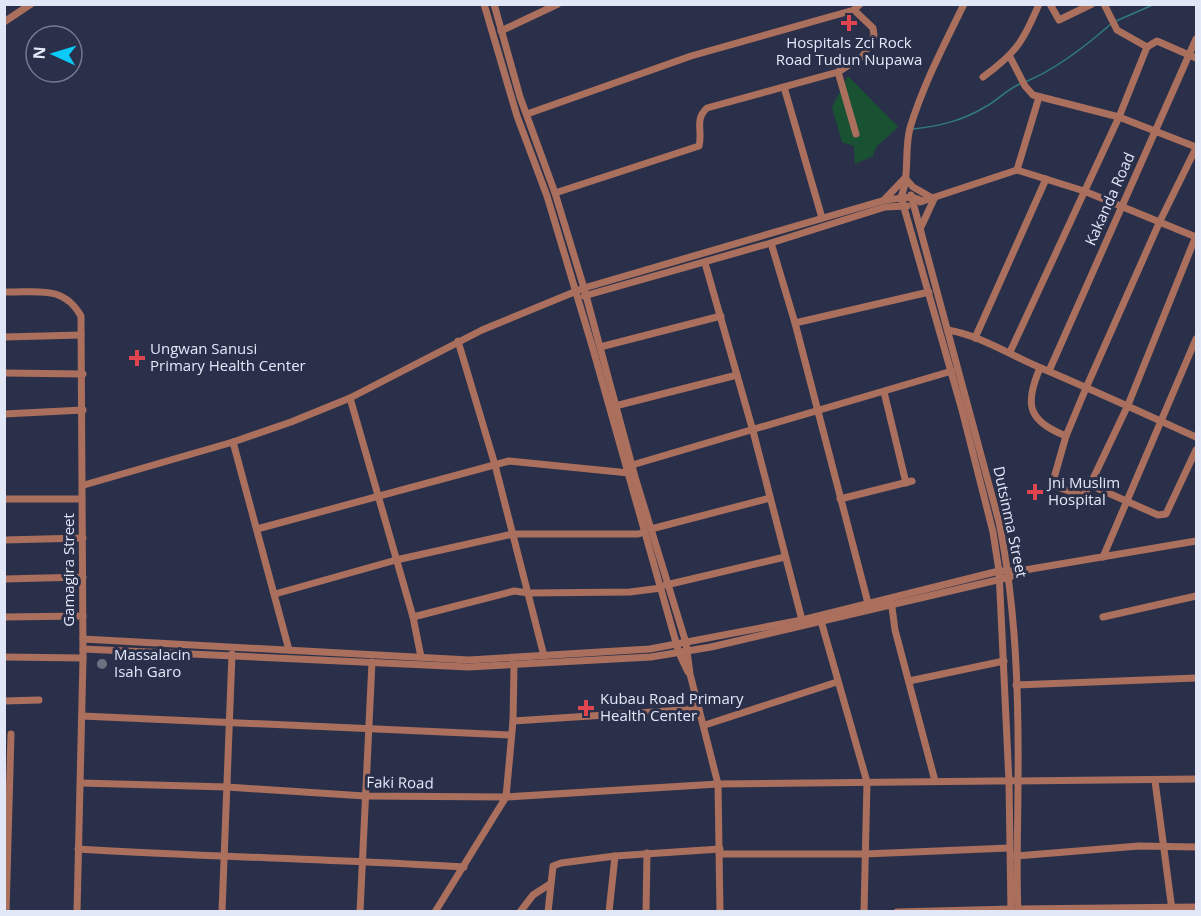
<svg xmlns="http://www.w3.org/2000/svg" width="1201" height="916" font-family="'Open Sans',sans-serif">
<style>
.green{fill:#195233}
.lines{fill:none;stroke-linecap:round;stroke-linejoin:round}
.stream{stroke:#317b7e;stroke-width:1.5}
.minor{stroke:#aa6f5d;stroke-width:7}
.health-dot{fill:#e0444e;stroke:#2a304a;stroke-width:2}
.worship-dot{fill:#6b7280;stroke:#2a304a;stroke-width:2}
.labels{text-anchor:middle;stroke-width:6;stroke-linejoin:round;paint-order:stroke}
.poi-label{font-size:15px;fill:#e2e7f8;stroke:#2a304a;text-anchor:start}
.street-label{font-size:15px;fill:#e2e7f8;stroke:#2a304a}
</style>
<rect width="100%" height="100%" fill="#2a304a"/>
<polygon class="green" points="848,76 898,127 876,147 873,156 855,164 854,146 842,142 832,107"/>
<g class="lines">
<g class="stream">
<polyline points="1116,21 1155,4"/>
<path d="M 1025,82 C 1057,69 1086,46 1112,23"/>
<path d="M 913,129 C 939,126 962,121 985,107 C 998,100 1006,90 1020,84"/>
</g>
<g class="minor">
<polyline points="484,4 517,116 547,196 593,349 679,653 688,672"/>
<polyline points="494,4 520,97 555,193 584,288 635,477 686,643 690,674 718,784 720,912"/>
<path d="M 964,4 C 944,45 923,85 910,128 C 904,150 910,176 901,197 L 962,410 L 993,532 L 999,571 L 1009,782 L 1011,912"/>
<polyline points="1050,4 1059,20 1092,4"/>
<polyline points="1104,4 1117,30 1147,47"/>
<polyline points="4,22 31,4"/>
<polyline points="501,31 558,4"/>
<polyline points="1010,57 1025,86 1033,95 1119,117 1196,147"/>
<polyline points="838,72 856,134"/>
<path d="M 983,77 C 1016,53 1023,42 1039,4"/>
<polyline points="784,87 822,218"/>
<polyline points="527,114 691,56 854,10 860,4"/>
<polyline points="1196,148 1160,221 1086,388 1066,436 1052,485 1083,496 1090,485 1158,515 1166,514 1196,450"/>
<polyline points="1017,170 1039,97"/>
<path d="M 555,193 L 699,146 C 703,131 694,120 707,108 L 838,72 L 863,56 L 874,35 L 873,28 L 854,10"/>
<path d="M 911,195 L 999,522 C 1016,606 1019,696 1018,783 C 1018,826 1016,868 1018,912"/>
<polyline points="885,199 905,178 913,187 934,199 921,227"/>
<polyline points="920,202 1017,170 1084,191 1196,237"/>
<polyline points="771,243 795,323 868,603"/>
<polyline points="705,263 753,431 802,620"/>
<path d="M 4,292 C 36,293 63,284 81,316 L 83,658 L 77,912"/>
<polyline points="584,296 771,243 885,207 907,206"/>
<polyline points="795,323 929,292"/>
<path d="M 948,330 C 982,336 1010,355 1041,368 C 1093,390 1145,414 1196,437"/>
<polyline points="4,337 81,335"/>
<polyline points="975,338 1046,179"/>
<polyline points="458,341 495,465 544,656"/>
<polyline points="600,347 721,316"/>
<polyline points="1010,352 1119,117 1147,47 1157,41 1196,58"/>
<path d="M 1040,368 C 1024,405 1028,421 1066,436"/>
<polyline points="1049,371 1196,39"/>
<polyline points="4,373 83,374"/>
<polyline points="884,392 906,483"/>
<polyline points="350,398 413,617 421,657"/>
<polyline points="615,406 737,375"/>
<polyline points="4,414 83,410"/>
<polyline points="233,442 289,650"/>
<polyline points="632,465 952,371"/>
<polyline points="84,485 233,442 291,422 350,398 482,330 584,288 885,200 912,197 923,201"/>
<polyline points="1090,485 1128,405 1196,236"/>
<polyline points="4,499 82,499"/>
<polyline points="840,499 912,481"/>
<polyline points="257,529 509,461 629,473"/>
<polyline points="651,529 770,498"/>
<polyline points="4,540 83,538"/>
<polyline points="1103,557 1196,339"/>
<polyline points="4,579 83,577"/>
<polyline points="666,585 785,557"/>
<polyline points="275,594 396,560 513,534 638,534 645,532"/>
<polyline points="891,600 895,630 935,781"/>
<polyline points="4,617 83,616"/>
<polyline points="413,617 514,591 529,593 630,592 661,588"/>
<polyline points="1103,617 1196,596"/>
<polyline points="821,621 867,782 864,912"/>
<polyline points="83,639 469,660 650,649 802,620 999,571 1019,571 1196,541"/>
<polyline points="83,649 469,667 651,657 711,647 1010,577 1019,571"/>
<polyline points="4,657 83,658"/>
<polyline points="909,681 1004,661"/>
<polyline points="1016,685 1196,678"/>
<polyline points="4,701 39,700"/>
<polyline points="82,716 511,735"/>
<polyline points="513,721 699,709"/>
<polyline points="705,725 837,682"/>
<polyline points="1155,781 1172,910"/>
<polyline points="81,783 227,787 365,796 506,797 718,784 1196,779"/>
<path d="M 78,849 C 207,857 336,859 464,867"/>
<polyline points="721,854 865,854 1009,848"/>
<polyline points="1016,856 1139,846 1196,847"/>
<polyline points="1018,909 1196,907"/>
<polyline points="6,912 11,734"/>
<polyline points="222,912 232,654"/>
<polyline points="360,912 372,662"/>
<polyline points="435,912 506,797 513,721 514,666"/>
<polyline points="520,912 533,895 550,884"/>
<polyline points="548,912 553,866 561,863 615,856 720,849"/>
<polyline points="609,912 615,856"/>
<polyline points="646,912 647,853"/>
<polyline points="897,912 1011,909"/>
</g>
</g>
<g class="health-dot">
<path d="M846 14h6v6h6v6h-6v6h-6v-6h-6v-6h6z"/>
<path d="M134 349h6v6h6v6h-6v6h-6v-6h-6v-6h6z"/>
<path d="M1032 483h6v6h6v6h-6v6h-6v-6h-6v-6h6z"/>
<path d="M583 699h6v6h6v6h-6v6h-6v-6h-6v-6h6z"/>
</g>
<circle class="worship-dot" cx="102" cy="664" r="6"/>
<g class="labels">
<g class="poi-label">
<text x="849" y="48" text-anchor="middle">Hospitals Zci Rock<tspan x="849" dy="17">Road Tudun Nupawa</tspan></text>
<text x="150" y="354">Ungwan Sanusi<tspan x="150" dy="17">Primary Health Center</tspan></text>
<text x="1048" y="488">Jni Muslim<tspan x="1048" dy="17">Hospital</tspan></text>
<text x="114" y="660">Massalacin<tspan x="114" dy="17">Isah Garo</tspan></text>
<text x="600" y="704">Kubau Road Primary<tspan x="600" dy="17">Health Center</tspan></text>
</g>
<g class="street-label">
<text transform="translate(1110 199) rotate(-66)" y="5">Kakanda Road</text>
<text transform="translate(1010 522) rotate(78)" y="5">Dutsinma Street</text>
<text transform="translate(69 570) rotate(-90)" y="5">Gamagira Street</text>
<text transform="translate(400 783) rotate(1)" y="5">Faki Road</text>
</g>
</g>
<rect width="1201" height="916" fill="none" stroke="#e2e7f8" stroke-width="12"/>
<g transform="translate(54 54) rotate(274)"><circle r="28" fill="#2a304a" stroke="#747990" stroke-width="1.5"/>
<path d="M0-4.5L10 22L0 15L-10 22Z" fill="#0bcafa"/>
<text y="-9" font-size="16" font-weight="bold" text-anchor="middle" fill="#e2e7f8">N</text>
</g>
</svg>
